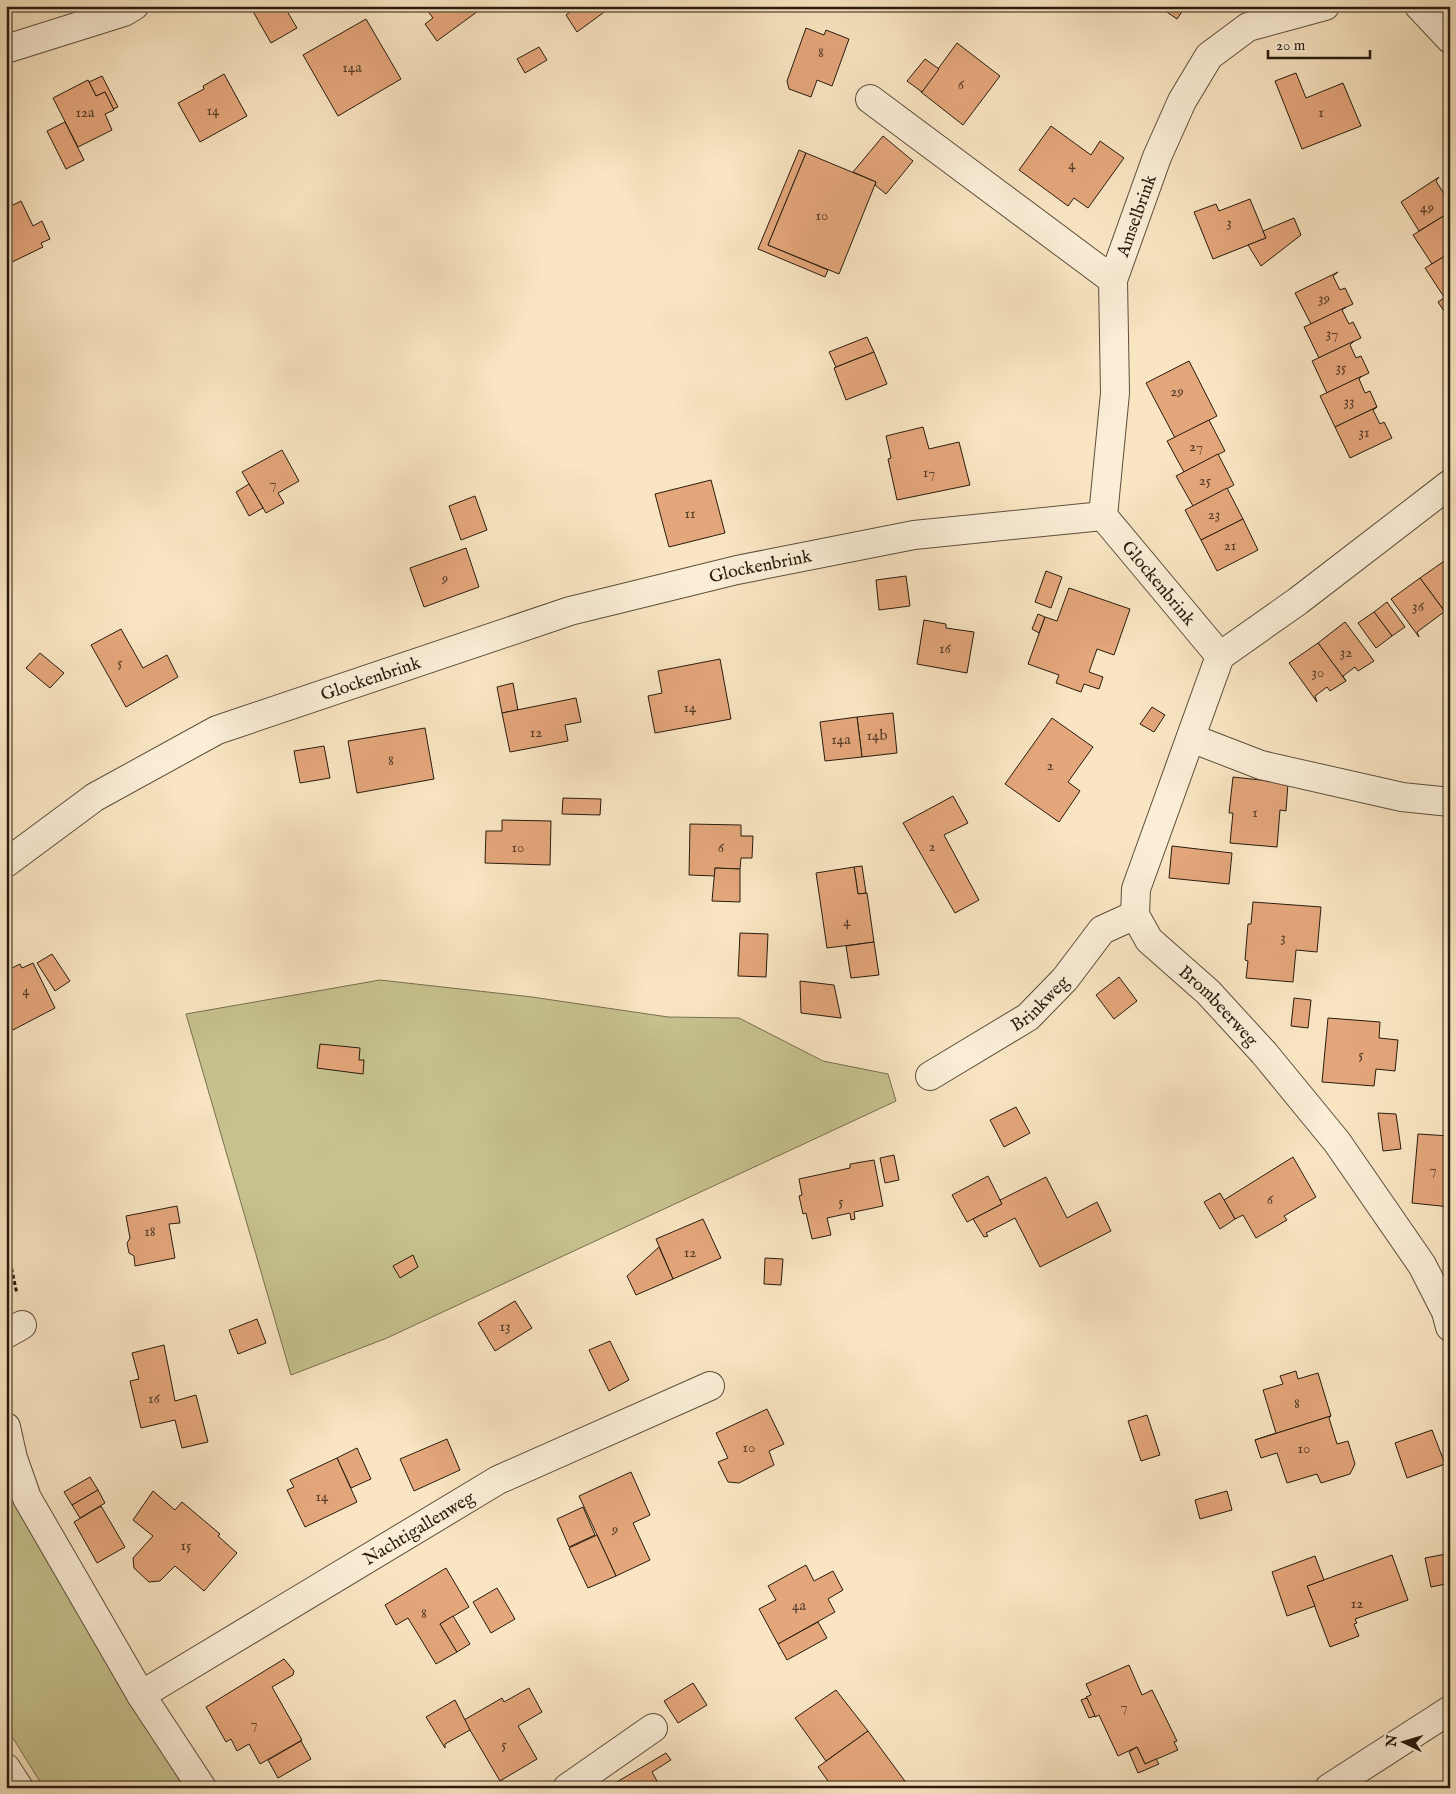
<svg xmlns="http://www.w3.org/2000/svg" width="1456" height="1794" font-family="'IM FELL English',serif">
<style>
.green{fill:#c6c28e;stroke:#776f4e}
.building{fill:#e4a67b;stroke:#281c0f}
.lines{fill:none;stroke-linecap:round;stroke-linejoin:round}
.minor-casing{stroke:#5c4e3c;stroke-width:30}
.path{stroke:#281c0f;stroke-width:3;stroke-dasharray:4 2.5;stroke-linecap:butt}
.minor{stroke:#fbeed7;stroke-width:28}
.labels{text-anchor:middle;stroke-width:4;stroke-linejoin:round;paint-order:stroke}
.number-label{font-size:15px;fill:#573e2a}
.street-label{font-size:18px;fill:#281c0f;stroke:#fbeed7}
</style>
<rect width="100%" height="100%" fill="#f9e5c2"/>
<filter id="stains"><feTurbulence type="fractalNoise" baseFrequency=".004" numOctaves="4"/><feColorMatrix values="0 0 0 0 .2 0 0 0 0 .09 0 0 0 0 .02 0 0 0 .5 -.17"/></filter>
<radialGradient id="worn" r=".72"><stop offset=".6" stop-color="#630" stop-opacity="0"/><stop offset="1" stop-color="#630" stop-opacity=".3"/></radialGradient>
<g class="green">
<polygon points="380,980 532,997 668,1017 739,1018 823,1061 888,1074 896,1101 387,1338 291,1375 186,1014"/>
<polygon points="6,1456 18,1499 184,1788 44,1788 6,1727"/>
</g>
<g class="building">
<polygon points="255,6 284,6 297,28 271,43 251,8"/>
<polygon points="424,6 485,6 437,41 425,24 433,18"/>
<polygon points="578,6 604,6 607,10 577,32 566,15"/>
<polygon points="1158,6 1186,6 1177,19"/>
<polygon points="366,19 401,79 338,116 303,55"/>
<polygon points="806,28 824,35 826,30 849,39 832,86 817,80 811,97 789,89 787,81"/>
<polygon points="957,43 1000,76 963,125 921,92"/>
<polygon points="539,47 547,60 525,73 517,59"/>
<polygon points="925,59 939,69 922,92 907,81"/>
<polygon points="1296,73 1306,98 1343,83 1361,126 1302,149 1275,81"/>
<polygon points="224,74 247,116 200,142 178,103 204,89 203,86"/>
<polygon points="102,76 118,107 113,109 105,92 96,96 89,82"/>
<polygon points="88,80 96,96 105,92 114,110 105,114 112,130 78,147 53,98"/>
<polygon points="65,122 84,160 66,169 47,131"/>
<polygon points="1051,126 1091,155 1100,141 1124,158 1088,208 1074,198 1068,206 1019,170"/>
<polygon points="883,136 913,161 886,194 875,185 876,182 853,172"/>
<polygon points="799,150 806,153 768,245 828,270 825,277 758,249"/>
<polygon points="806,153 876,182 839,274 768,245"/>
<polygon points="1439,177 1436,181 1444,194 1449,191 1450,193 1450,212 1419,231 1401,202"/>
<polygon points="1250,199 1266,238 1213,259 1194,212 1216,204 1219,211"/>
<polygon points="11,201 13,205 21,201 33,226 42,221 50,239 41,243 43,247 6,265 6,203"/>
<polygon points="1450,212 1450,253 1432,264 1413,235"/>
<polygon points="1294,218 1301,235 1261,266 1248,245 1266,238 1263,231"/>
<polygon points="1450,253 1450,294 1444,297 1425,268"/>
<polygon points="1338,272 1333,276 1340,290 1345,288 1353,304 1311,324 1295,293"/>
<polygon points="1450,294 1450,320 1438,302"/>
<polygon points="1346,307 1342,310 1349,324 1353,322 1361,338 1319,358 1304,327"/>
<polygon points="867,337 874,352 836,367 829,352"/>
<polygon points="1354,341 1350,345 1356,358 1361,356 1369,373 1327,393 1312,361"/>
<polygon points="874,352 887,384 846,400 834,368"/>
<polygon points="1189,361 1217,416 1175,438 1146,383"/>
<polygon points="1362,376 1359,379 1365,393 1370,391 1377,407 1335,427 1320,396"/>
<polygon points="1377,407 1373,410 1380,424 1384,422 1392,438 1350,458 1335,427"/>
<polygon points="1209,420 1225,451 1184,472 1167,441"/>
<polygon points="923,427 929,449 959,442 970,485 897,500 888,459 891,458 886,436"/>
<polygon points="282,450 299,481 278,493 284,503 266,513 242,472"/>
<polygon points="1218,454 1234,485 1193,506 1176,476"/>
<polygon points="711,480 725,533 669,547 655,494"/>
<polygon points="249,484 263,508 249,516 236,492"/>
<polygon points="1227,488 1243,519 1201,540 1185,510"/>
<polygon points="475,496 487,530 461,540 449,506"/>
<polygon points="1243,519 1258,550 1217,571 1201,540"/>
<polygon points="466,548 479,587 424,607 410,568"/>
<polygon points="1450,557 1450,608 1446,611 1448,616 1420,578"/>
<polygon points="1046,571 1062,577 1051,608 1035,602"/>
<polygon points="906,576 910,606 879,610 876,580"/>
<polygon points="1420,578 1448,616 1444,612 1417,632 1419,637 1391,599"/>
<polygon points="1069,588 1130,609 1114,655 1097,649 1089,672 1103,677 1099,689 1084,684 1081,692 1056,683 1059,675 1028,664 1045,617 1057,621"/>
<polygon points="1387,602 1405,627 1392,636 1374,612"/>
<polygon points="1374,612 1392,636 1376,648 1358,623"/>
<polygon points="1038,614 1045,617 1039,633 1032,629"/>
<polygon points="924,620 946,624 946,628 974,632 967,673 917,664"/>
<polygon points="1345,622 1374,661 1358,671 1355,667 1343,676 1346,681 1318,643"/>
<polygon points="121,629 143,668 167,655 178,677 126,707 91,645"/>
<polygon points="1318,643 1346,681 1330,691 1327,687 1315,696 1317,702 1289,663"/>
<polygon points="40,653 64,673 50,688 26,668"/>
<polygon points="720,659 731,719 655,733 648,696 662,693 658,671"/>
<polygon points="513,683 518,710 502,713 497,687"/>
<polygon points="576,698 581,722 565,725 568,741 510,752 502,713"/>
<polygon points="1152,707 1165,715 1154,732 1140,724"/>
<polygon points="893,713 897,753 862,757 857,717"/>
<polygon points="857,717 862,757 825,761 820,722"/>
<polygon points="1052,718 1093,747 1068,782 1080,791 1059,822 1005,784"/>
<polygon points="425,728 434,779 357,793 348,741"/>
<polygon points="324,746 330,778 300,783 294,751"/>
<polygon points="1233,777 1288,783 1286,811 1280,810 1277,847 1230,843 1233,813 1229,813"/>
<polygon points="953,796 968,823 944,835 979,900 955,913 903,823"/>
<polygon points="563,798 601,799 600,815 562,814"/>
<polygon points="502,820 551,821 550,865 485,863 486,831 502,831"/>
<polygon points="690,824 741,825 741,836 753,836 752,858 741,858 740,869 715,868 715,876 689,875"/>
<polygon points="1172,846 1232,853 1229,884 1169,878"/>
<polygon points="862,866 866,893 858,894 854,867"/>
<polygon points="854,867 858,894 867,893 874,942 827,948 816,873"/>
<polygon points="715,868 740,869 740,902 712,901"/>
<polygon points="1253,902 1321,907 1317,952 1296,950 1293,982 1246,978 1248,961 1245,960 1248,924 1251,924"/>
<polygon points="740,933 768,934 766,977 738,976"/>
<polygon points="874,942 879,975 851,978 846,946"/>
<polygon points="52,954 70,981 55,991 37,963"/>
<polygon points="33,963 55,1008 13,1030 6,1018 6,971 20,964 22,968"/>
<polygon points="1119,977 1137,1001 1114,1019 1096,995"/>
<polygon points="800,981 834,985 841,1018 801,1013"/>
<polygon points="1294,998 1311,1000 1308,1028 1291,1026"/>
<polygon points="1328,1018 1380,1022 1379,1038 1398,1040 1395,1071 1376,1069 1374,1086 1322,1082"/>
<polygon points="320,1044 360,1048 359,1060 364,1060 363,1074 317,1068"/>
<polygon points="1016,1107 1030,1133 1004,1147 990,1120"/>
<polygon points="1378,1113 1396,1114 1401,1149 1383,1151"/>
<polygon points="1418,1134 1450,1136 1450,1207 1412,1203"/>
<polygon points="894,1155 899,1180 885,1183 880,1158"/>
<polygon points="1293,1157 1316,1197 1284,1216 1287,1220 1256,1238 1243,1215 1235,1219 1224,1200"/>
<polygon points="874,1160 883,1206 854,1212 855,1219 851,1220 850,1213 827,1218 831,1235 812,1239 806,1213 803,1214 799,1196 802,1195 799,1179 850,1168 850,1164"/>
<polygon points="988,1176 1002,1204 967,1222 952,1195"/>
<polygon points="1046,1177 1067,1218 1097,1202 1111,1231 1040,1267 1015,1218 986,1233 988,1236 984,1237 973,1219 1002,1204 1000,1200"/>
<polygon points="1220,1193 1235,1219 1220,1229 1204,1202"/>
<polygon points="177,1206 180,1223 169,1224 175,1258 135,1266 134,1256 129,1253 127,1243 130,1238 126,1216"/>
<polygon points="703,1219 721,1258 673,1279 656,1239"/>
<polygon points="659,1247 673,1279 636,1295 627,1276"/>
<polygon points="413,1255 418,1267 400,1278 393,1266"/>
<polygon points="765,1258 783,1259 781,1285 764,1284"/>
<polygon points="515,1301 532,1328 495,1351 478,1323"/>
<polygon points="257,1319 266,1343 238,1354 229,1330"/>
<polygon points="610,1341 629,1380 609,1391 589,1350"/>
<polygon points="164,1345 175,1401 196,1395 208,1442 182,1448 175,1420 141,1428 130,1381 139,1379 132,1353"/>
<polygon points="1296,1371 1298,1379 1318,1373 1331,1416 1255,1440 1276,1433 1263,1390 1283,1384 1280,1376"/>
<polygon points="767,1409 784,1444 769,1451 774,1465 739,1483 728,1482 718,1462 728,1458 716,1433"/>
<polygon points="1147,1415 1160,1455 1141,1461 1128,1421"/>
<polygon points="1331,1416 1329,1418 1337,1444 1348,1441 1355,1464 1350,1474 1321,1483 1317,1474 1287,1483 1277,1453 1261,1458 1255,1440"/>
<polygon points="1432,1430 1445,1464 1407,1478 1395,1443"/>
<polygon points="447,1439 460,1470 414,1491 400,1459"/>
<polygon points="357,1448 371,1479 351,1488 337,1458"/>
<polygon points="337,1458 357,1502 305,1527 287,1490 294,1487 290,1480"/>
<polygon points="631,1472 650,1515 633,1523 650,1560 616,1576 579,1496"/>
<polygon points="90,1477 98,1490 72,1505 64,1492"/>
<polygon points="98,1490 105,1503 80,1518 72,1505"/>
<polygon points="153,1491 175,1510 182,1502 220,1534 218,1536 237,1553 204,1591 175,1566 160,1581 149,1582 134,1568 133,1558 153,1536 133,1520"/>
<polygon points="1227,1491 1232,1510 1200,1519 1195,1500"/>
<polygon points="101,1506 125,1547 97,1563 74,1522"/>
<polygon points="583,1507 595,1535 569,1547 557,1519"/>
<polygon points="597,1535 616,1576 588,1588 569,1548"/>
<polygon points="1446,1554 1450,1583 1431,1587 1425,1558"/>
<polygon points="1392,1555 1408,1600 1355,1619 1357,1623 1354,1624 1359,1636 1330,1647 1307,1586"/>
<polygon points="1315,1556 1324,1580 1307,1586 1315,1606 1287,1616 1272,1572"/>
<polygon points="806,1565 814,1581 833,1571 843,1590 828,1599 835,1612 778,1644 759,1609 776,1600 768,1586"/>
<polygon points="446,1568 469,1607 440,1624 457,1652 436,1664 408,1618 396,1625 385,1605"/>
<polygon points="497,1588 515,1619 491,1633 473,1602"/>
<polygon points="453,1616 470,1644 457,1652 440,1624"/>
<polygon points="818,1622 827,1638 787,1660 778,1644"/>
<polygon points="284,1659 294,1671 293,1675 272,1687 302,1740 260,1764 249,1744 237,1751 231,1739 226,1742 206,1707"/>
<polygon points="1129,1665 1142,1695 1152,1690 1177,1741 1174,1742 1178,1750 1145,1764 1137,1747 1118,1756 1099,1715 1095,1717 1086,1697 1091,1695 1086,1684"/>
<polygon points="693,1683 707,1705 678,1723 664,1701"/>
<polygon points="529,1688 542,1712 518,1726 537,1759 500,1781 464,1720 502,1698 504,1702"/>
<polygon points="836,1690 868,1731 826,1761 795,1718"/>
<polygon points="1087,1698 1095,1716 1089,1718 1081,1700"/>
<polygon points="455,1700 470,1730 445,1744 445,1748 426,1717"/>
<polygon points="868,1731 910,1788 833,1788 818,1767"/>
<polygon points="301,1741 311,1759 278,1778 268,1760"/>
<polygon points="1137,1747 1145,1764 1156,1759 1159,1764 1138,1773 1129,1752"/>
<polygon points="666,1753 671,1760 652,1772 661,1788 612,1788 616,1785 615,1783"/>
</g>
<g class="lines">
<defs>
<g id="minor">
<polyline points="1419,6 1450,39"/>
<polyline points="6,49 124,12 134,6"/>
<polyline points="870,99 1113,280"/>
<path id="s1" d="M 1103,516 L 1115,393 L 1113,280 L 1157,157 L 1182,101 L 1209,56 L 1248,27 L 1325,6"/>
<path id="s2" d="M 1220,656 L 1136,889 L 1135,915 L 1149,940 L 1208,992 L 1264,1053 L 1337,1142 L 1422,1265 L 1446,1312 L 1450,1327"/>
<polyline points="1220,656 1298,601 1450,484"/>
<polyline points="1191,738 1261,765 1402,797 1450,802"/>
<path id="s3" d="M 6,863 L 95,797 L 217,730 L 570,611 L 737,570 L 914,535 L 1103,516 L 1220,656"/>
<path id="s4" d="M 930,1076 L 1028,1017 L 1065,979 L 1102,930 L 1135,915"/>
<polyline points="6,1334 22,1325"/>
<polyline points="6,1427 13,1458 27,1498 141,1695 202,1788"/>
<path id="s5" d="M 141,1695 L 498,1480 L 710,1386"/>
<polyline points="6,1768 19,1788"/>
<polyline points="567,1788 653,1728"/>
<polyline points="1329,1788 1450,1710"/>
</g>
</defs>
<use href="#minor" class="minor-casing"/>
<polyline class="path" points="6,1243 17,1294"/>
<use href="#minor" class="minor"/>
</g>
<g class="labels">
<g class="number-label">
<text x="821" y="57">8</text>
<text x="352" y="72">14a</text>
<text x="961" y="89">6</text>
<text x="213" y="115">14</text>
<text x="85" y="117">12a</text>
<text x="1321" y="117">1</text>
<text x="1072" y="169">4</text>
<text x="1427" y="212">49</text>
<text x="822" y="220">10</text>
<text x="1229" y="227">3</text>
<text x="1324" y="303">39</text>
<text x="1332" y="338">37</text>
<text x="1341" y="372">35</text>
<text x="1177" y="396">29</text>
<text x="1349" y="406">33</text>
<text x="1364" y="437">31</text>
<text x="1196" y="451">27</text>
<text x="929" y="477">17</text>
<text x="1205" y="485">25</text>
<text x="273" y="488">7</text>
<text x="690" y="518">11</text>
<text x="1214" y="519">23</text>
<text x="1230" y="550">21</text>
<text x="445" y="583">9</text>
<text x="1418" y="611">36</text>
<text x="945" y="653">16</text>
<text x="1346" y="657">32</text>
<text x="120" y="667">5</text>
<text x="1318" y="677">30</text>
<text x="690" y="712">14</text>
<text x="536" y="737">12</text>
<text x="877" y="740">14b</text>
<text x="841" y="744">14a</text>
<text x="391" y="765">8</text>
<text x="1050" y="770">2</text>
<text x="1255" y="817">1</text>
<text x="932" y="851">2</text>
<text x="518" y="852">10</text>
<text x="721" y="852">6</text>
<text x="847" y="926">4</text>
<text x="1283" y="942">3</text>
<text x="26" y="995">4</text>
<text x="1361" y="1059">5</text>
<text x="1433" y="1174">7</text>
<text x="1270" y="1204">6</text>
<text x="841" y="1206">5</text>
<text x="150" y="1236">18</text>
<text x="690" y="1257">12</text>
<text x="505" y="1331">13</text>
<text x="154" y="1403">16</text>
<text x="1297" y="1408">8</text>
<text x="749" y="1452">10</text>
<text x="1304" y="1453">10</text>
<text x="322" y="1501">14</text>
<text x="615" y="1534">9</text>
<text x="186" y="1550">15</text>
<text x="1357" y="1608">12</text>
<text x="799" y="1610">4a</text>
<text x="424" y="1618">8</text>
<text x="1124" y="1711">7</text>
<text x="254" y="1728">7</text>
<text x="504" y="1749">5</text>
</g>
<g class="street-label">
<text dy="6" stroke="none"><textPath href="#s1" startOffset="305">Amselbrink</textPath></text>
<text dy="6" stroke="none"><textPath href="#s3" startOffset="818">Glockenbrink</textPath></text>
<text dy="6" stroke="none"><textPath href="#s3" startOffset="1252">Glockenbrink</textPath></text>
<text dy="6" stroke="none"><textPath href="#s3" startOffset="412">Glockenbrink</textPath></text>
<text dy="6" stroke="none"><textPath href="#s4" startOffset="132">Brinkweg</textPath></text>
<text dy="6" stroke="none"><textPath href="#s2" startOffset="398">Brombeerweg</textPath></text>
<text dy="6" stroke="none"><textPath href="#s5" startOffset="324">Nachtigallenweg</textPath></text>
</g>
</g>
<rect width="1456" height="1794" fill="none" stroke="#f9e5c2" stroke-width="25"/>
<rect x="8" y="8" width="1441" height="1779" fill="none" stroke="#281c0f" stroke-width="2.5"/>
<rect x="12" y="12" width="1431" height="1769" fill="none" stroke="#281c0f"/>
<g transform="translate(1404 1742) rotate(275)" stroke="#fbeed7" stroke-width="4" paint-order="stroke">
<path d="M0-4L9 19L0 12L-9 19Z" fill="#281c0f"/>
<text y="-8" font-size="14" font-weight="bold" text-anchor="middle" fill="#281c0f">N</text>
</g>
<path d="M1268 50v8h102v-8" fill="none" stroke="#281c0f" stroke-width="2.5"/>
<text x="1276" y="50" font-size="15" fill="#281c0f" stroke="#fbeed7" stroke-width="4" paint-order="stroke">20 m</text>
<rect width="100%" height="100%" filter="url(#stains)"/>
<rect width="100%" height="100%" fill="url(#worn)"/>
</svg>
